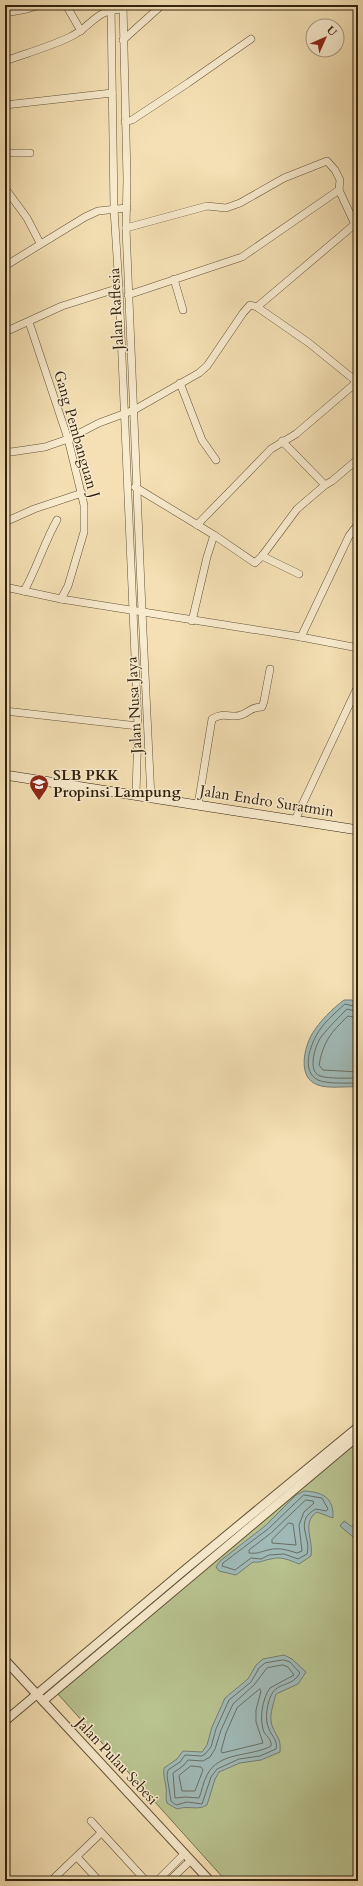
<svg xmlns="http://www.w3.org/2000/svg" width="363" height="1886" font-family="Cardo,serif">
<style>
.green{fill:#b8c390;stroke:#75724f}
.water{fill:#a0bab8;stroke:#747d74}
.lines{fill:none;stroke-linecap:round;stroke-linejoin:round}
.shore{stroke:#696e63;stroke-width:1}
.minor-casing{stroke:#625238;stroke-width:8}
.tertiary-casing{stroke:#625238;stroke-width:10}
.secondary-casing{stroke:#32220e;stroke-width:10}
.minor{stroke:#f8ebce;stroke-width:7}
.tertiary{stroke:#f8ebce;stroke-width:8}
.secondary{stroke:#f8ebce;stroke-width:9}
.labels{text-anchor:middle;stroke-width:3;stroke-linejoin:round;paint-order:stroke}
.street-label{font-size:15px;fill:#32220e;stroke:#f8ebce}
.poi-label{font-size:15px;font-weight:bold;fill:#32220e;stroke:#f8ebce;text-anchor:start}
</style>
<rect width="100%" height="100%" fill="#f4e0b4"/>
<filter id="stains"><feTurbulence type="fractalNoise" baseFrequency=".005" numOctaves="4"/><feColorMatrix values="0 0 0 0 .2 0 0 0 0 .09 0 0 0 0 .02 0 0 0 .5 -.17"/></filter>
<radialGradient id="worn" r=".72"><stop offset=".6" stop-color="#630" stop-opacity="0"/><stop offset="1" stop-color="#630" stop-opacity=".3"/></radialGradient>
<polygon class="green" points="358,1438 358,1881 226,1881 57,1693"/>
<g class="water">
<path d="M 344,1000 L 352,1000 L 358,1004 L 358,1087 C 347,1086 328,1089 318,1085 C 297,1078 304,1048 312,1034 C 320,1021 332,1009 344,1000 Z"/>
<path d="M 304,1491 C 322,1492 334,1497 333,1518 L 317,1512 C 301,1522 314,1541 311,1556 L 299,1564 C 289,1560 281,1556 271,1559 C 263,1560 262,1563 253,1562 L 236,1575 L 219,1571 L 216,1567 L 220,1561 L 265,1526 L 296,1495 Z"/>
<polygon points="344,1521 351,1526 358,1525 358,1541 340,1526"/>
<path d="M 284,1655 L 292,1659 L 306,1672 L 298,1684 L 276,1694 C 273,1705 268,1718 273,1728 C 278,1739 281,1739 280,1752 L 261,1760 L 240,1763 L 219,1772 L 215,1779 L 207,1805 C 198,1811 188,1805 177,1809 L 167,1803 C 165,1797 167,1793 166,1787 C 165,1780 163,1775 164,1768 L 177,1759 L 183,1751 L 202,1752 L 207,1745 L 212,1727 L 225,1698 L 248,1679 L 256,1665 L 263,1659 Z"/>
</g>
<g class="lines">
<g class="shore">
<path d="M 358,1007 L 345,1004 C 335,1013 322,1024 316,1036 C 309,1049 302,1072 318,1080 C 326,1084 348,1083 358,1083"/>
<path d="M 358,1012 L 347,1009 C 338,1018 329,1027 321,1037 C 315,1046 307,1071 320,1076 C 329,1079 348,1078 358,1078"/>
<path d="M 358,1018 L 348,1016 C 331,1032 323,1042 319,1065 L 323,1070 L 358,1072"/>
<path d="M 304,1495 L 322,1498 L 328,1509 L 326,1511 L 316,1509 C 293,1521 312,1538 307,1554 L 298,1559 L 284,1554 L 269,1555 L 261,1559 L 251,1558 L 235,1570 L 222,1566 L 223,1563 L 268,1529 Z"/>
<path d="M 306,1500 L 313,1501 L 314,1503 L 304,1512 L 299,1525 L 302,1551 L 297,1553 C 287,1550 279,1547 268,1550 C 260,1552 257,1554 249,1553 L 249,1550 L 271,1533 Z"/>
<polygon points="289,1523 293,1524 296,1545 272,1543 272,1540"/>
<path d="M 284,1660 L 290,1662 L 300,1673 C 293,1686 279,1683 273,1692 C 267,1701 264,1720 269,1729 C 272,1737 278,1740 276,1749 L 260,1756 L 239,1759 L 217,1769 L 211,1777 L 202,1804 L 187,1802 L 176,1805 L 171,1801 L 167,1776 L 168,1770 L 180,1762 L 185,1755 L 202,1756 L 205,1754 L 211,1747 L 216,1729 L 229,1700 L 251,1682 L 259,1668 L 265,1663 Z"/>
<path d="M 283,1665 L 288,1667 L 294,1675 L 270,1688 C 262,1699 259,1720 264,1732 C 267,1737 272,1740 271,1746 C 251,1757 219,1751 207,1775 C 203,1782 202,1791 199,1798 L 186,1797 L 175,1798 L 173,1773 L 183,1766 L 188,1760 L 203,1761 L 210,1757 L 215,1749 L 221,1730 L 233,1704 L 254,1685 L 267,1668 Z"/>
<polygon points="260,1689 261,1691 256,1710 256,1722 263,1743 222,1753 221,1751 226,1733 237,1708"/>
<polygon points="191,1766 201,1767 203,1770 195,1791 182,1791 179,1776"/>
</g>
<defs>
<g id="minor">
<polyline points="66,5 81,31"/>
<polyline points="111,5 114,209 119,288 138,726 136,795"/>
<polyline points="123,5 127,179 126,228 142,611 151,798"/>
<polyline points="5,13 27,9 40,5"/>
<polyline points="123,40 162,5"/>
<path d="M 5,61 C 27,53 49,47 70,37 C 93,26 94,10 123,9"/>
<polyline points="5,105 112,93"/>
<polyline points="125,122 132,120 188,83 251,39"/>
<polyline points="5,153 30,153"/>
<polyline points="5,188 27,218 40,243"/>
<polyline points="126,228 207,206 226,208 240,203 284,178 327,161 335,170 340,180 339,190 358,231"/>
<polyline points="5,266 85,217 98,211 127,208"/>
<polyline points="174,279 183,310"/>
<polyline points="128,295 242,257 339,190"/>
<polyline points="257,307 355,224"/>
<polyline points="29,322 68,439 84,505 84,532 68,586 61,599"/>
<polyline points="5,332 62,306 119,288"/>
<polyline points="180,383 202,440 216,460"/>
<polyline points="282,441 325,485 332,481 358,459"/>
<polyline points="5,450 11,452 45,447 68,439 99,423 134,410 199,373 207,366 243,313 250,305 257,307 309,343 357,382"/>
<polyline points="135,487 214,535 255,563 262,556 297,509 325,485"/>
<polyline points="5,522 34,509 82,493"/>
<polyline points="197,525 271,449 296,434 358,381"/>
<polyline points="262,556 299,574"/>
<polyline points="5,587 61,599 301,637 358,648"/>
<path d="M 24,591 C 37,568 44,543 57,520"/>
<polyline points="192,621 207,557 214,535"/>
<polyline points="301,637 349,536 358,524"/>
<polyline points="358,672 358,677"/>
<polyline points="5,711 138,726"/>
<path d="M 198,805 L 212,719 C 224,711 231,719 241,715 C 250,712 250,707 262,707 L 264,701 L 270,669"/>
<polyline points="295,820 358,686"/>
<polyline points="91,1821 146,1881"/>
<polyline points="77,1857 99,1881"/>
<polyline points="51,1881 101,1833"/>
<polyline points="157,1881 184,1854"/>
<polyline points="169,1881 190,1861"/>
</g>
<g id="tertiary">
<polyline points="5,1660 210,1881"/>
<polyline points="43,1701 358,1436"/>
<polyline points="5,1721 187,1568 358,1427"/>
</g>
<polyline id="secondary" points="5,775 358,830"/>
</defs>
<use href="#minor" class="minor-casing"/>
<use href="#tertiary" class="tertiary-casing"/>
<use href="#secondary" class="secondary-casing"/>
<use href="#minor" class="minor"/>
<use href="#tertiary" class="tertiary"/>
<use href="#secondary" class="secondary"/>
</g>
<defs>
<symbol id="school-pin" viewBox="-11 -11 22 30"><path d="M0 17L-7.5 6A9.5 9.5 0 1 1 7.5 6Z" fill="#8f2418" stroke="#f8ebce"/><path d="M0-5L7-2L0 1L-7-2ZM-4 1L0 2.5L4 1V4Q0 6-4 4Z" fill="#fff"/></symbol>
</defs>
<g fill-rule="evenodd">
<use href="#school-pin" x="28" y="773" width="22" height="30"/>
</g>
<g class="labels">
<g class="street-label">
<text transform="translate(116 309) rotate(-93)" y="5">Jalan Raflesia</text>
<text transform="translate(77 434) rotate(74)" y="5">Gang Pembanguan J</text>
<text transform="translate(134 705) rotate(-93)" y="5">Jalan Nusa Jaya</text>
<text transform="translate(267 801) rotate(9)" y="5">Jalan Endro Suratmin</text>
<text transform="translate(117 1761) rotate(47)" y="5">Jalan Pulau Sebesi</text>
</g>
<g class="poi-label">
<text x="53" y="780">SLB PKK<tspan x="53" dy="17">Propinsi Lampung</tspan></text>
</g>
</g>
<rect width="363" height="1886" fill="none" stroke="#f4e0b4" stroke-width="20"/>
<rect x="6" y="6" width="351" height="1874" fill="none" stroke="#32220e" stroke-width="2"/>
<rect x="10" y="10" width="343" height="1866" fill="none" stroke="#32220e"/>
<g transform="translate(325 38) rotate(45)"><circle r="19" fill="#f8ebce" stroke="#a99b81"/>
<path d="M0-3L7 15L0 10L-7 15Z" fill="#8f2418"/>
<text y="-6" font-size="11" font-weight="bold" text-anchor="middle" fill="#32220e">U</text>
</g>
<rect width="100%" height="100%" filter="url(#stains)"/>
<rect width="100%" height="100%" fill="url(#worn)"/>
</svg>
